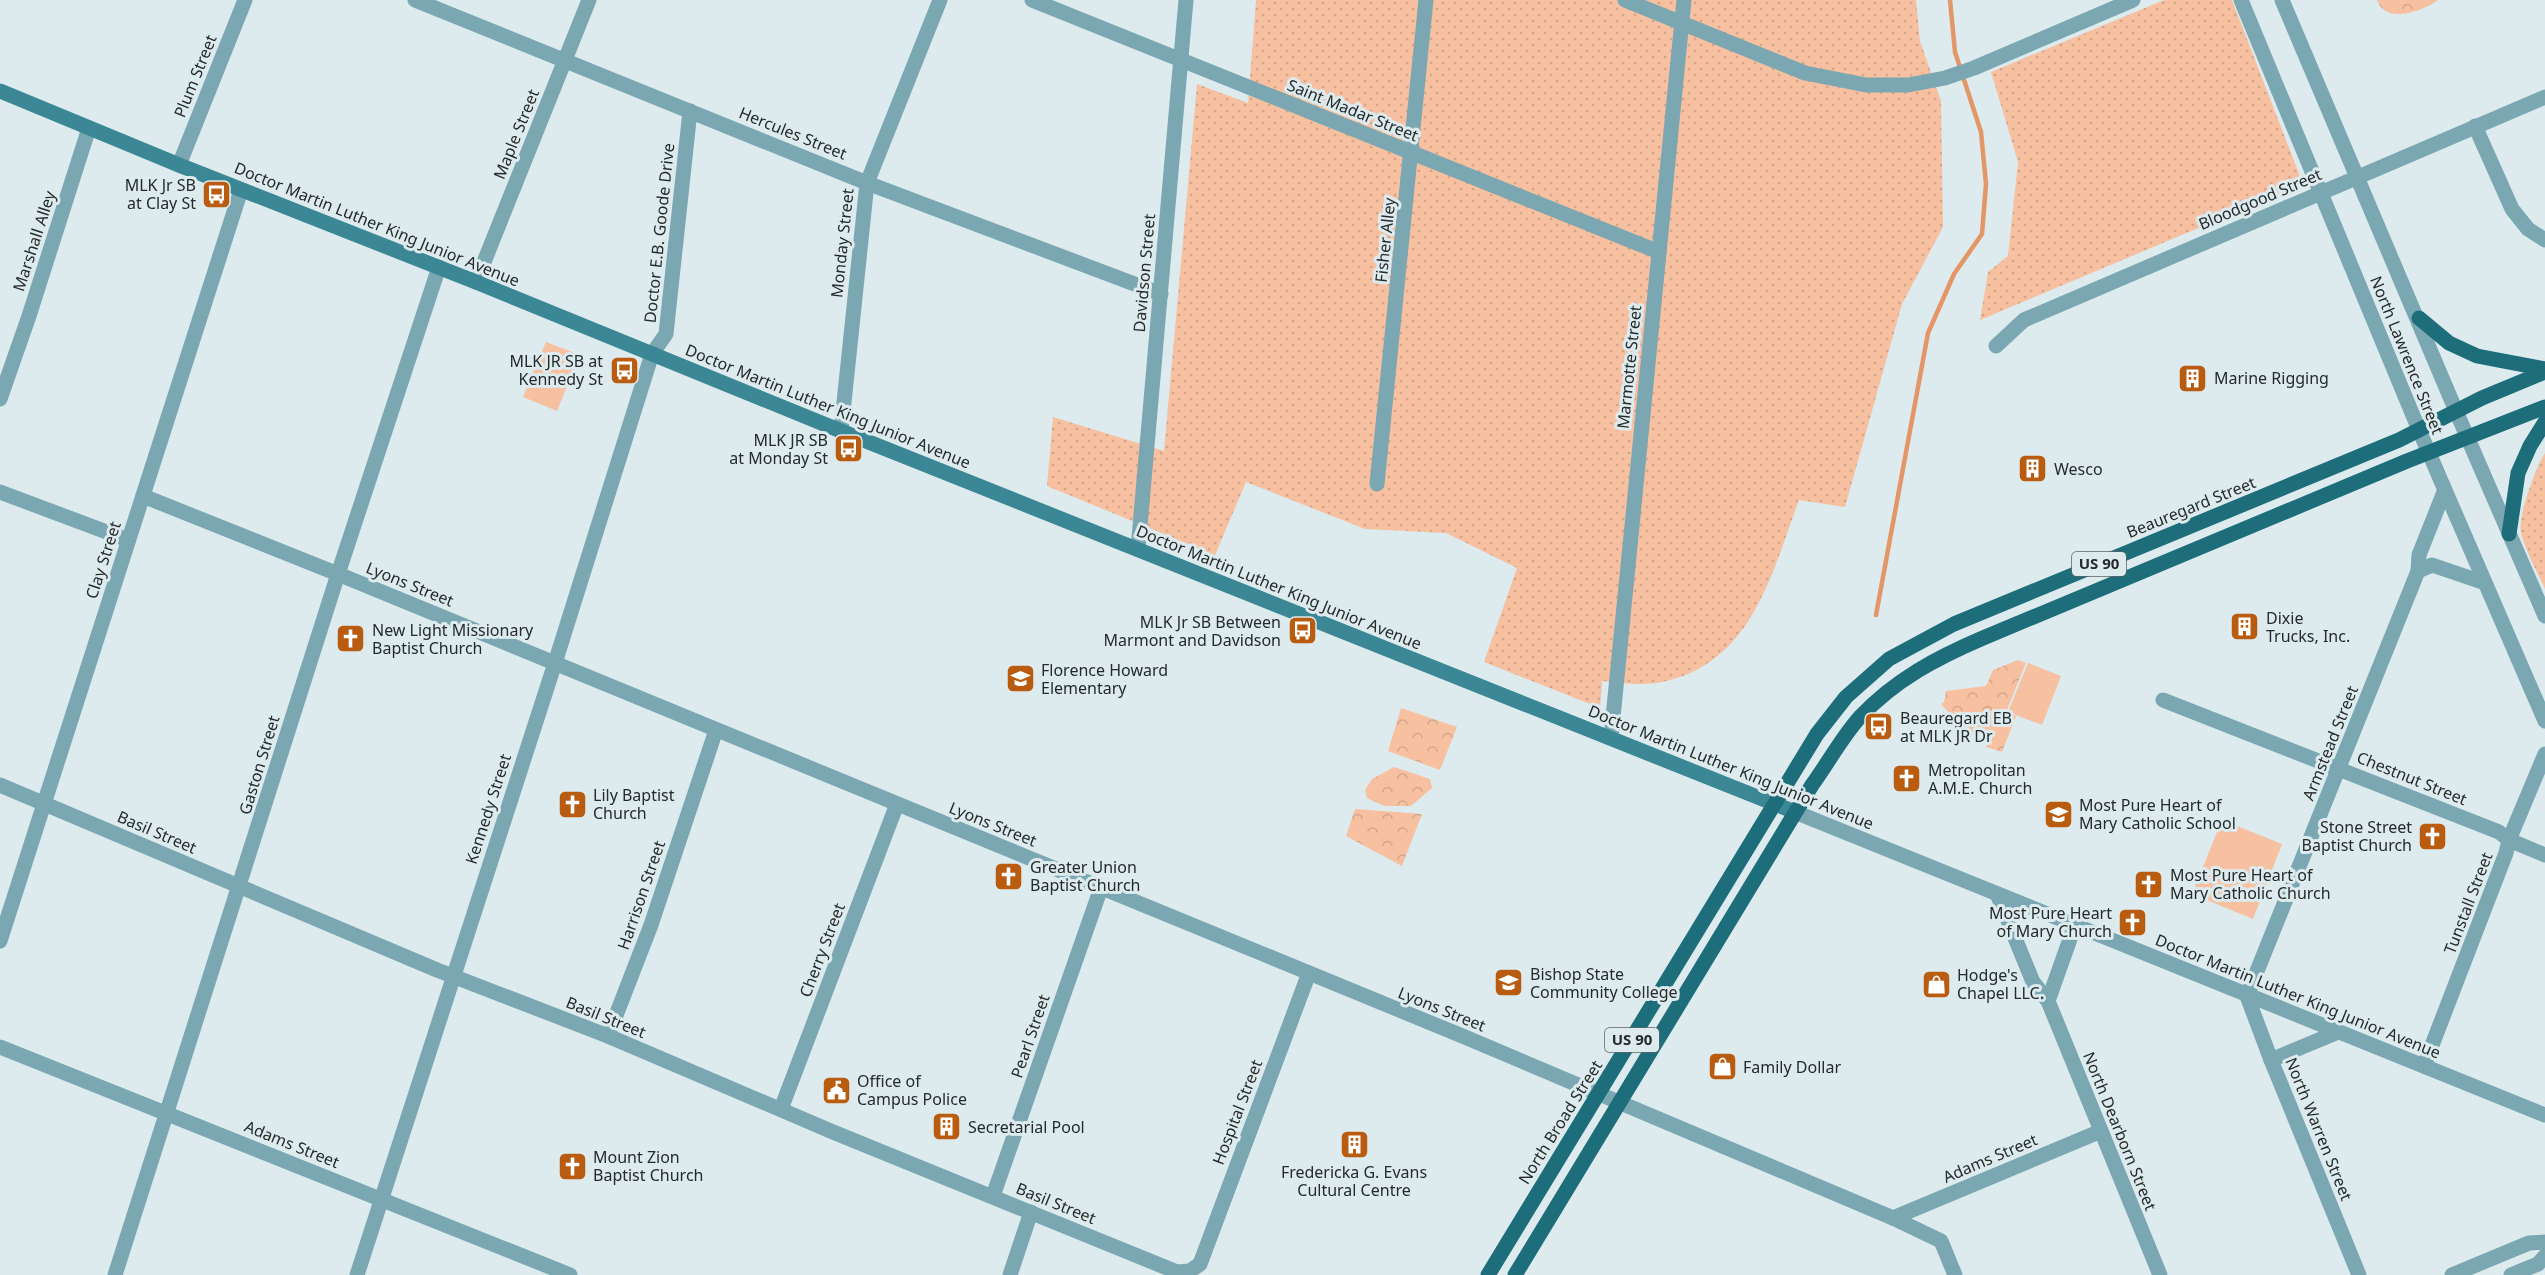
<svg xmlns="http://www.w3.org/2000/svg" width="2545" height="1275" font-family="'Noto Sans',sans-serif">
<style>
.grass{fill:url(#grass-dots)}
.forest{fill:url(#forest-crowns)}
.pitch{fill:#f6c0a1}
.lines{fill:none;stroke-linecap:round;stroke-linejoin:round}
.stream{stroke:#e49667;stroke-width:4.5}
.minor{stroke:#7aa7b1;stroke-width:15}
.tertiary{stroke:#7aa7b1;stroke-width:15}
.secondary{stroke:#3c8795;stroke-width:15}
.primary{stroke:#1d6d7b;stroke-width:15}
.labels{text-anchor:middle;stroke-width:6;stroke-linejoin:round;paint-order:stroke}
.shield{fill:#ddebee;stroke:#5c6466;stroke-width:1.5}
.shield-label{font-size:15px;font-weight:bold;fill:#252a2b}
.street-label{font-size:16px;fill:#252a2b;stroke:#ddebee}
.poi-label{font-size:16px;fill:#252a2b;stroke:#ddebee;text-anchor:start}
</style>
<defs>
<pattern id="grass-dots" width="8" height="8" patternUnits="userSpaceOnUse" patternTransform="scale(1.5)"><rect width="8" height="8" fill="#f6c0a1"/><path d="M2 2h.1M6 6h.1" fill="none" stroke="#d3a58b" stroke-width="1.8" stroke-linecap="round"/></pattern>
<pattern id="forest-crowns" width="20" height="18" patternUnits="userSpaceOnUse" patternTransform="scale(1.5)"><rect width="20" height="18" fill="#f6c0a1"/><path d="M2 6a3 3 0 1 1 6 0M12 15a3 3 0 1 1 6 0" fill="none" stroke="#d3a58b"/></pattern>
</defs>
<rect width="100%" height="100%" fill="#ddebee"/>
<g class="grass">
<path d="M 1256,0 L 1916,0 L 1920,41 L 1941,101 L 1943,227 L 1902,304 L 1845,507 L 1799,500 C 1771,575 1752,663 1662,682 C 1643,686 1622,683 1602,681 L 1600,708 L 1484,662 L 1517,568 L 1446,533 L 1365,529 L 1246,482 L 1215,555 L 1047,486 L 1053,417 L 1164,451 L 1197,84 L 1248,103 Z"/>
<polygon points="2164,0 2232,0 2303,184 1980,320 1988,272 2008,256 2018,162 1991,72"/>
<path d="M 2545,453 L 2545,589 C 2537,571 2526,552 2521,533 C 2517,518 2536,466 2545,453 Z"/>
</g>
<g class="forest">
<path d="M 2377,0 L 2438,0 C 2423,11 2385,25 2377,0 Z"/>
<polygon points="2018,660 2026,663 2006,712 2016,716 2002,752 1986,747 1988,741 1961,726 1941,704 1944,702 1946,691 1986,686 1993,670"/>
<polygon points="1401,708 1457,727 1440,770 1388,751"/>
<polygon points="1394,767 1430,779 1432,788 1411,806 1384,806 1367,798 1365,790 1372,779"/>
<polygon points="1355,809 1422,814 1402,866 1346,836"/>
</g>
<g class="pitch">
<polygon points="546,342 580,355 557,411 523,397"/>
<polygon points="2028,663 2061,676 2042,725 2008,712"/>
<polygon points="2222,820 2282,844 2253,919 2192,894"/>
</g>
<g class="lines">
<polyline class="stream" points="1876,615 1928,333 1954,274 1982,234 1986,184 1981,132 1955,52 1950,0"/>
<g class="minor">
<polyline points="415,0 867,183 1161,294"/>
<polyline points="1032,0 1659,252"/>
<polyline points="1625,0 1805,73 1866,85 1908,85 1945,78 1974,68 2133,0"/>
<polyline points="2241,0 2419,430"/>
<polyline points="2282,0 2456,411"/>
<polyline points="2475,126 2512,209 2528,229 2545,240"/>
<polyline points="179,165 245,0"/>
<polyline points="476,282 589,0"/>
<polyline points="1996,346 2024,320 2545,97"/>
<polyline points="0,399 29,316 89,128"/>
<polyline points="841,431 867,183 940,0"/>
<polyline points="1377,484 1426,0"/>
<polyline points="0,492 128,540"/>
<polyline points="143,496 338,574 1460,1035 1893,1218 1941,1241 1955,1275"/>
<polyline points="1138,549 1186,0"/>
<polyline points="2418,571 2432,565 2485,583"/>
<polyline points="2163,700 2499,832 2509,840 2545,855"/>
<polyline points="1611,738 1684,0"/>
<polyline points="0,785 437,970 608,1036 833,1132 1177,1272 1190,1271 1200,1264 1309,973"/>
<polyline points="1997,894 2033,982 2048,1001"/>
<polyline points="2075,925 2048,1001 2160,1275"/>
<polyline points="0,941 241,190"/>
<polyline points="608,1036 651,925 716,730"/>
<polyline points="0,1047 570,1275"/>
<polyline points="2271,1060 2338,1032"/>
<polyline points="2424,1066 2506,853 2509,840 2545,754"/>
<polyline points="781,1109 897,804"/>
<polyline points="993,1196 1101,888"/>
<polyline points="1893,1218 2101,1131"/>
<polyline points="115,1275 338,574 439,267"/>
<polyline points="357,1275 555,663 652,354 666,334 690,111"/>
<polyline points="1010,1275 1031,1212"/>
<polyline points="2359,1275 2271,1060 2247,996 2418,571 2419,555 2444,492"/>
</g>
<g class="tertiary">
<polyline points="2456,411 2545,616"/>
<polyline points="2419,430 2545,721"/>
<polyline points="1795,812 2545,1115"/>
<polyline points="2452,1275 2529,1243 2545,1242"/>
<polyline points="2511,1275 2538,1264 2545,1256"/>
</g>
<polyline class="secondary" points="0,91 179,165 476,282 841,431 1795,812"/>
<g class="primary">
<polyline points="2419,318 2449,343 2477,356 2545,369"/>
<polyline points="2509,534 2518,473 2530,446 2545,422"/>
<polyline points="1488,1275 1817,734 1846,697 1889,659 1954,624 2399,440 2482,398 2545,372"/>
<path d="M 1515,1275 L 1812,785 C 1828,763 1842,737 1860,717 C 1895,680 1936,658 1983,638 L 2407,461 L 2545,407"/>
</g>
</g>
<defs>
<symbol id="bus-square" viewBox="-11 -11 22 22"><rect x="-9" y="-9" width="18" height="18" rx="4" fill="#ba5c0f" stroke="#ddebee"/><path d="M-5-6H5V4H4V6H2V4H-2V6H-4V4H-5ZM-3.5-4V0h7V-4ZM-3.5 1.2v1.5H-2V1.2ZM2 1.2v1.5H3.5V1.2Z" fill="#fff"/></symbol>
<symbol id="building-square" viewBox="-11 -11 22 22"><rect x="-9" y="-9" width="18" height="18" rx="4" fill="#ba5c0f" stroke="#ddebee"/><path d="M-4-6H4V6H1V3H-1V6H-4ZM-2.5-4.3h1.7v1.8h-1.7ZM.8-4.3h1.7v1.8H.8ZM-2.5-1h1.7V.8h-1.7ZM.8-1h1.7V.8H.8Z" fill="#fff"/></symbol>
<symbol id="church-square" viewBox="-11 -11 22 22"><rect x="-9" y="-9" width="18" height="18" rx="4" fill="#ba5c0f" stroke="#ddebee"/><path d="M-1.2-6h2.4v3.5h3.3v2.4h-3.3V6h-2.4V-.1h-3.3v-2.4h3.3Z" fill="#fff"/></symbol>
<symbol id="school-square" viewBox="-11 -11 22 22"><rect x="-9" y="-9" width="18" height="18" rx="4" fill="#ba5c0f" stroke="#ddebee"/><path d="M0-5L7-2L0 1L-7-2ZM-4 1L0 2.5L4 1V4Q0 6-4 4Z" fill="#fff"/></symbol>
<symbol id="university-square" viewBox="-11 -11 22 22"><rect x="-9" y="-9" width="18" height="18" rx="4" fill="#ba5c0f" stroke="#ddebee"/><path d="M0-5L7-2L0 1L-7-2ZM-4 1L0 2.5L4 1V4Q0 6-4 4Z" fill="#fff"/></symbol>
<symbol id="shop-square" viewBox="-11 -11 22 22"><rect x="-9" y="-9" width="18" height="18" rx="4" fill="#ba5c0f" stroke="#ddebee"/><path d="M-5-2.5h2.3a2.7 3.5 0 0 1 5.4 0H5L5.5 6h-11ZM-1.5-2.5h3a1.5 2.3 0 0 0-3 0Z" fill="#fff"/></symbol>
<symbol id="civic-square" viewBox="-11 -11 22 22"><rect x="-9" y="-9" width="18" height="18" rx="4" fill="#ba5c0f" stroke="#ddebee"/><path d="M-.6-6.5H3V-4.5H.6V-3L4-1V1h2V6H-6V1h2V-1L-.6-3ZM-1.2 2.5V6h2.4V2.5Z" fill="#fff"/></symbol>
</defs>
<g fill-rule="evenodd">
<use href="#bus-square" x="200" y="178" width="33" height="33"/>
<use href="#bus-square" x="608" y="354" width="33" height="33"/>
<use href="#building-square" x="2176" y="362" width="33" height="33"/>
<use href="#bus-square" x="832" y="432" width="33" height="33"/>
<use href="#building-square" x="2016" y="452" width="33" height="33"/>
<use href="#building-square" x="2228" y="610" width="33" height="33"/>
<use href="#bus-square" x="1286" y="614" width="33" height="33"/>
<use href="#church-square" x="334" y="622" width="33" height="33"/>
<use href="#school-square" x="1004" y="662" width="33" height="33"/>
<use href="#bus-square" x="1862" y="710" width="33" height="33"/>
<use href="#church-square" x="1890" y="762" width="33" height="33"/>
<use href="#church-square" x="556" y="788" width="33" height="33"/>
<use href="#school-square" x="2042" y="798" width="33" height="33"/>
<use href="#church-square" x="2416" y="820" width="33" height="33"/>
<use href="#church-square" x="992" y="860" width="33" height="33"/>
<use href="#church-square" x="2132" y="868" width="33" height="33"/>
<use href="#church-square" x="2116" y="906" width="33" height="33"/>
<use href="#university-square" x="1492" y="966" width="33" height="33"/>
<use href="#shop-square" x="1920" y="968" width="33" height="33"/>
<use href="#shop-square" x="1706" y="1050" width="33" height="33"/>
<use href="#civic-square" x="820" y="1074" width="33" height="33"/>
<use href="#building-square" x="930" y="1110" width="33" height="33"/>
<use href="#building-square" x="1338" y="1128" width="33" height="33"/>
<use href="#church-square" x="556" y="1150" width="33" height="33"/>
</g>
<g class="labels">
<g class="shield">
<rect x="2072" y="552" width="54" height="24" rx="4.5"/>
<rect x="1605" y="1028" width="54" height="24" rx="4.5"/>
</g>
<g class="shield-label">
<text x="2099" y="569">US 90</text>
<text x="1632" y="1045">US 90</text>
</g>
<g class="street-label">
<text transform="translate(195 76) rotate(-68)" y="6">Plum Street</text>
<text transform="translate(1353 110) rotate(22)" y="6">Saint Madar Street</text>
<text transform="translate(793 133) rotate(22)" y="6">Hercules Street</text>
<text transform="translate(516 134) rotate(-68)" y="6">Maple Street</text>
<text transform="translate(2260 199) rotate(-23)" y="6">Bloodgood Street</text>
<text transform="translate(377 224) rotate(22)" y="6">Doctor Martin Luther King Junior Avenue</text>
<text transform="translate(659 233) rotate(-84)" y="6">Doctor E.B. Goode Drive</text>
<text transform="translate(1385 240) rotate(-84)" y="6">Fisher Alley</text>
<text transform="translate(34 241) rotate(-72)" y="6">Marshall Alley</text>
<text transform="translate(842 243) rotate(-84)" y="6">Monday Street</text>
<text transform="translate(1144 273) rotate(-85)" y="6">Davidson Street</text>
<text transform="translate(2407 355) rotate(68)" y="6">North Lawrence Street</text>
<text transform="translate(1629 367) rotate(-84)" y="6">Marmotte Street</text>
<text transform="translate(828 406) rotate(22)" y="6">Doctor Martin Luther King Junior Avenue</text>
<text transform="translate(2191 507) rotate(-22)" y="6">Beauregard Street</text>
<text transform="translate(103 560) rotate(-72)" y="6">Clay Street</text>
<text transform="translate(410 584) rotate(22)" y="6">Lyons Street</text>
<text transform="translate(1279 587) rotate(22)" y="6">Doctor Martin Luther King Junior Avenue</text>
<text transform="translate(2330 743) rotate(-68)" y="6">Armstead Street</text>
<text transform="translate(259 765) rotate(-73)" y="6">Gaston Street</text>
<text transform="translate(1731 767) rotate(22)" y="6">Doctor Martin Luther King Junior Avenue</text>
<text transform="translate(2412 778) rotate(22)" y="6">Chestnut Street</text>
<text transform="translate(488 809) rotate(-72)" y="6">Kennedy Street</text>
<text transform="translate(993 824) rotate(22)" y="6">Lyons Street</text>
<text transform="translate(157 832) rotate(23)" y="6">Basil Street</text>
<text transform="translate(641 895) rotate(-71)" y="6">Harrison Street</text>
<text transform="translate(2468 903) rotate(-69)" y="6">Tunstall Street</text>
<text transform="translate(822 950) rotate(-69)" y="6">Cherry Street</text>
<text transform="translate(2298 996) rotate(22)" y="6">Doctor Martin Luther King Junior Avenue</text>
<text transform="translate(1442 1009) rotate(22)" y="6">Lyons Street</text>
<text transform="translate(606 1017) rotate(22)" y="6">Basil Street</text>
<text transform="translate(1030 1036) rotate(-71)" y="6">Pearl Street</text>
<text transform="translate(1237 1112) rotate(-69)" y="6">Hospital Street</text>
<text transform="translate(1560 1122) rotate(-58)" y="6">North Broad Street</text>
<text transform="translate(2319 1129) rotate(68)" y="6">North Warren Street</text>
<text transform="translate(2120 1131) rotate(68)" y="6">North Dearborn Street</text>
<text transform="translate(292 1144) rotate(22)" y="6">Adams Street</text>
<text transform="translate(1990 1158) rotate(-23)" y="6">Adams Street</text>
<text transform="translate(1056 1203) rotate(22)" y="6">Basil Street</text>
</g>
<g class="poi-label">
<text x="196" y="191" text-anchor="end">MLK Jr SB<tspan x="196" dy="18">at Clay St</tspan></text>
<text x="603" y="367" text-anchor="end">MLK JR SB at<tspan x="603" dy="18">Kennedy St</tspan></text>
<text x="2214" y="384">Marine Rigging</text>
<text x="828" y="446" text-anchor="end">MLK JR SB<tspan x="828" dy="18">at Monday St</tspan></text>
<text x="2054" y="475">Wesco</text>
<text x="2266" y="624">Dixie<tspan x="2266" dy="18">Trucks, Inc.</tspan></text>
<text x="1281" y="628" text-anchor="end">MLK Jr SB Between<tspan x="1281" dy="18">Marmont and Davidson</tspan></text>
<text x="372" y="636">New Light Missionary<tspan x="372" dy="18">Baptist Church</tspan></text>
<text x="1041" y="676">Florence Howard<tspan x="1041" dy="18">Elementary</tspan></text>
<text x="1900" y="724">Beauregard EB<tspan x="1900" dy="18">at MLK JR Dr</tspan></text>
<text x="1928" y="776">Metropolitan<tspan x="1928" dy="18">A.M.E. Church</tspan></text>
<text x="593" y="801">Lily Baptist<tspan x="593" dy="18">Church</tspan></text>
<text x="2079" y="811">Most Pure Heart of<tspan x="2079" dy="18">Mary Catholic School</tspan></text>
<text x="2412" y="833" text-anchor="end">Stone Street<tspan x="2412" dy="18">Baptist Church</tspan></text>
<text x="1030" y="873">Greater Union<tspan x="1030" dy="18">Baptist Church</tspan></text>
<text x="2170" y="881">Most Pure Heart of<tspan x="2170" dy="18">Mary Catholic Church</tspan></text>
<text x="2112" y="919" text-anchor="end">Most Pure Heart<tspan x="2112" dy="18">of Mary Church</tspan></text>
<text x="1530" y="980">Bishop State<tspan x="1530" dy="18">Community College</tspan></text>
<text x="1957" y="981">Hodge's<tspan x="1957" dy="18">Chapel LLC.</tspan></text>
<text x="1743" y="1073">Family Dollar</text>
<text x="857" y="1087">Office of<tspan x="857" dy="18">Campus Police</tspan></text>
<text x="968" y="1133">Secretarial Pool</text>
<text x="593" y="1163">Mount Zion<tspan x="593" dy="18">Baptist Church</tspan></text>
<text x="1354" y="1178" text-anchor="middle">Fredericka G. Evans<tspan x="1354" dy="18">Cultural Centre</tspan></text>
</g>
</g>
</svg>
